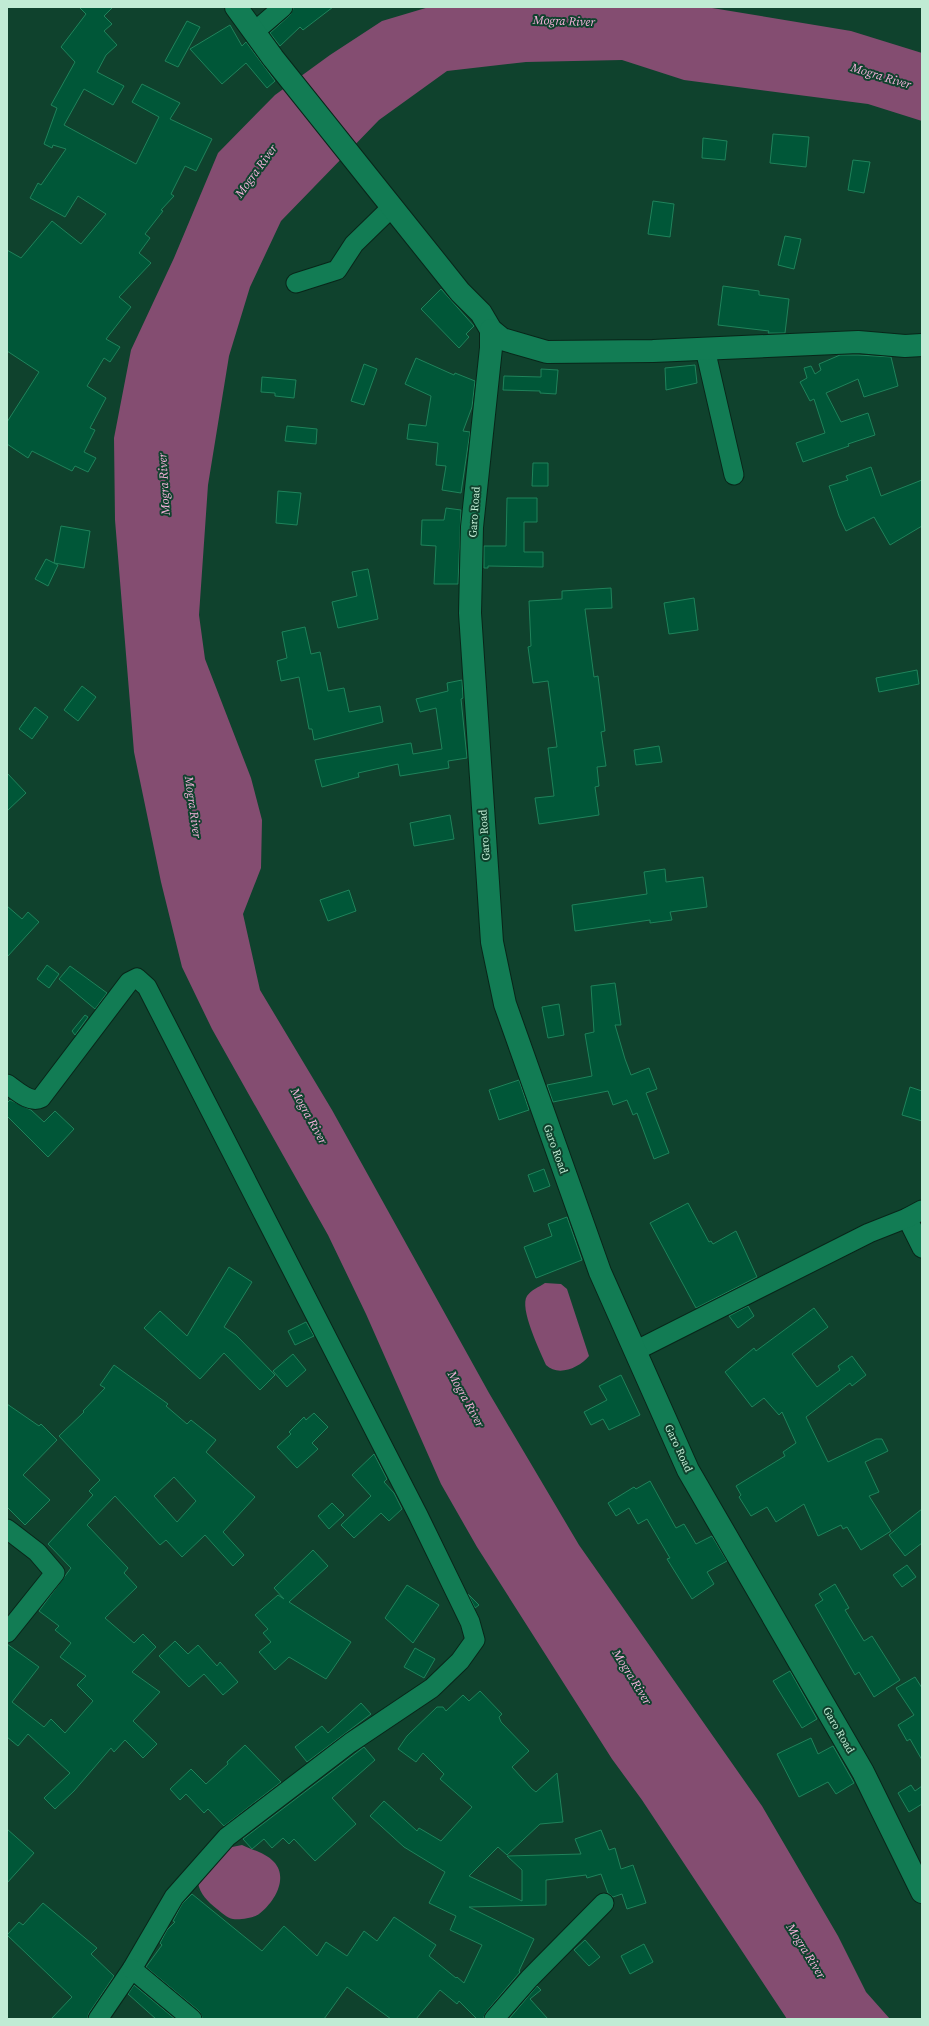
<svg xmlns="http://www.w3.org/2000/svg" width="929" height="2026" font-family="'Source Serif 4',serif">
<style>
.water{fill:#844d71}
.building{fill:#005738;stroke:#1f835b;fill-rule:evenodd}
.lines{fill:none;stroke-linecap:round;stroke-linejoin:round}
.street-casing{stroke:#082619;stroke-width:21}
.secondary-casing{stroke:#082619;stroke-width:24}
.street{stroke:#127c54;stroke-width:19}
.secondary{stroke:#127c54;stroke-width:22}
.labels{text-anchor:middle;stroke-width:4;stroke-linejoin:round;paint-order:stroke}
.street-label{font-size:11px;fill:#c0ebd4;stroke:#0f422d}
.water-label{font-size:12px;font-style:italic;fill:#f7b3dd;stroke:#0f422d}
</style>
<rect width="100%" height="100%" fill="#0f422d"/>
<g class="water">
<polygon points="429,7 706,7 851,31 922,53 922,121 868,104 684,80 622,60 526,62 447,71 379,120 281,221 250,287 229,356 208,485 199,615 205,659 251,778 262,820 261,868 243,914 260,990 332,1110 489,1393 579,1545 762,1806 838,1936 866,1992 890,2019 787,2019 642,1800 612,1759 477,1547 441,1484 366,1314 328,1235 212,1029 182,967 161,882 134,752 115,520 114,438 131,350 174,258 218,153 275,95 330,55 382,21"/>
<path d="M 545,1283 L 561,1284 L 567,1289 L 589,1356 C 579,1368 558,1377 546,1365 C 540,1351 519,1308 527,1296 C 531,1290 539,1287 545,1283 Z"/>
<path d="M 242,1845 C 252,1850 266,1853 274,1862 C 289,1878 274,1903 259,1914 C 254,1918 240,1920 233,1919 C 227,1918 221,1912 217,1909 C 208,1902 200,1894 198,1883 L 222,1849 Z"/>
</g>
<g class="building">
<polygon points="79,7 113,7 104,16 112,24 104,31 117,45 106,55 97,72 124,86 113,105 84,89 64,125 136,164 159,117 132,102 142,84 180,103 170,119 212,139 196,171 185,166 171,194 174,196 161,210 163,211 145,234 150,238 139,253 151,263 119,297 131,307 106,339 120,347 110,362 104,358 87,386 106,398 90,428 95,430 84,452 96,458 88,472 75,466 72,471 32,451 28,458 7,444 7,422 39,372 7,351 7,250 21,258 52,221 81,244 106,214 78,196 65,217 30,198 38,183 41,185 66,149 53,145 52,148 44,144 57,108 51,105 75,62 61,47 86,14"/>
<polygon points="294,7 333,7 303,30 300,27 280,46 270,33 290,15"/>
<polygon points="187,21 200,27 178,67 165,61"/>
<polygon points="230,25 242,46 246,42 275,81 267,88 246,63 222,84 190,49"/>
<polygon points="773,134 809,137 806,167 770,163"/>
<polygon points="703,138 727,141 725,160 702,158"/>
<polygon points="853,160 870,162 864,193 848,190"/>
<polygon points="653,201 674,204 670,237 648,234"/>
<polygon points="785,236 801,239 794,269 778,265"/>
<polygon points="723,286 759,291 759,295 789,299 785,333 768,333 769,331 718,325"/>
<polygon points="441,289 474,326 466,334 469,337 459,348 421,309"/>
<polygon points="840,355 858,355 891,357 898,386 864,397 858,379 826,393 841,422 868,413 875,435 848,444 849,446 803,462 796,443 825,433 814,399 810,401 800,382 807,378 804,368 811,366 815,374 821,370 819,364"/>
<polygon points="416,358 454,375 455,373 475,381 472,407 463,431 470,432 461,493 442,490 446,466 436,465 438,443 407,439 409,424 426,426 431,396 405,384"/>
<polygon points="364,364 377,369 364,405 351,401"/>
<polygon points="695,365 697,383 666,390 665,368"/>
<polygon points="541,369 558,370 556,394 540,393 540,391 503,390 504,376 541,377"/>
<polygon points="262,377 296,380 294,398 275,396 275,393 261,392"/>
<polygon points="287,426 317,429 316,444 285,441"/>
<polygon points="533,463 548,463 548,486 532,486"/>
<polygon points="871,467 881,496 922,480 922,526 890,545 874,517 846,531 839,516 829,486 848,480 846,476"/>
<polygon points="278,491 301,493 297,525 276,523"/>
<polygon points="507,498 537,498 537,522 524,522 524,552 543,552 543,567 488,566 488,568 484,568 484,546 506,546"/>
<polygon points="446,508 461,510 458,584 434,584 436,546 421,545 422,520 444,520"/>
<polygon points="61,526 90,531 84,568 54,563"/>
<polygon points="46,559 58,565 48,586 35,579"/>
<polygon points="368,569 378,619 338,628 332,602 357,596 352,572"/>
<polygon points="611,588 612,608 585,609 594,677 598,676 605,731 601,732 606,766 597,767 599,786 595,787 599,815 539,824 535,798 554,796 548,748 557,747 548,681 533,683 528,647 531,646 529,601 562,599 562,591"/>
<polygon points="694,598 698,630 669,634 664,603"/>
<polygon points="305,627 311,654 320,652 328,691 344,688 349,712 380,706 383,722 314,740 312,729 309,729 299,677 281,681 277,661 287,658 282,632"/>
<polygon points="917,670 919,684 879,692 876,678"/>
<polygon points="462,680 463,698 461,699 467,758 448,761 449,768 400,776 398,764 358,773 359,777 322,787 315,760 411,743 413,754 442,749 436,708 420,712 416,699 448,691 447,683"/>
<polygon points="82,686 96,697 78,721 64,710"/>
<polygon points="35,707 48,717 32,739 19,729"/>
<polygon points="659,746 662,762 636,765 634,750"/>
<polygon points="7,773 26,793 7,811"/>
<polygon points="450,815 454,839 414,846 410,823"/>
<polygon points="665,869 666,882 703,877 707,907 670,912 672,920 650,923 650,920 575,931 572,905 647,894 644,872"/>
<polygon points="349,890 356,911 328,921 320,900"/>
<polygon points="7,906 22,919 28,912 39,922 7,957"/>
<polygon points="47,965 59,974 49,988 37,979"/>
<polygon points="70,966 107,993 95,1009 59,979"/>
<polygon points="615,983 621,1025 615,1025 625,1059 631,1075 649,1068 657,1089 646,1093 669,1153 654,1159 637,1113 633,1115 627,1100 613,1105 608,1091 553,1102 547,1085 592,1076 585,1034 594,1032 591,986"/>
<polygon points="559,1004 564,1035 548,1038 542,1007"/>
<polygon points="85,1015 88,1017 75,1035 72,1031"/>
<polygon points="519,1080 529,1110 499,1120 489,1090"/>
<polygon points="910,1087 922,1091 922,1121 902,1115"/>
<polygon points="10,1100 31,1110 44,1122 55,1111 74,1129 48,1157 7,1116 7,1103"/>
<polygon points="544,1169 550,1186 534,1192 528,1175"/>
<polygon points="688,1203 709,1242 711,1241 713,1244 736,1231 757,1277 696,1308 650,1223"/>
<polygon points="567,1217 582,1260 536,1278 524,1247 552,1236 548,1224"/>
<polygon points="229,1267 252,1282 224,1327 236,1335 275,1375 260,1390 224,1353 200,1379 144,1328 160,1311 187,1336"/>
<polygon points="748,1306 754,1316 738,1328 729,1316"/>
<polygon points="814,1308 828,1327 792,1354 817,1387 840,1370 838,1366 852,1356 866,1375 852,1386 850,1383 806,1417 828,1462 876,1439 882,1439 888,1451 865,1462 879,1492 869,1496 891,1531 861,1550 847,1527 843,1529 841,1525 818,1536 804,1504 776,1522 767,1507 751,1516 739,1497 741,1495 736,1486 785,1456 783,1452 796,1443 782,1412 779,1415 764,1398 752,1407 725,1372 754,1348 756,1351"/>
<polygon points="306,1322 314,1336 295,1345 288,1331"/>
<polygon points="293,1354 306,1370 287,1387 273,1371"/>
<path d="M 114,1365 L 168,1404 L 166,1406 L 187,1424 L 191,1420 L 216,1440 L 206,1452 L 255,1497 L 223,1532 L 244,1555 L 233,1566 L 205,1535 L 182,1557 L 166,1540 L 160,1545 L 115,1496 L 87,1525 L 128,1568 L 124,1573 L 137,1587 L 105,1618 L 134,1643 L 143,1634 L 156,1647 L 132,1672 L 160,1692 L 133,1721 L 157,1744 L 143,1758 L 125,1740 L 114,1752 L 111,1748 L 74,1791 L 55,1809 L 44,1798 L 70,1773 L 28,1734 L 18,1746 L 7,1737 L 7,1644 L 39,1667 L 12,1702 L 44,1727 L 51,1719 L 65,1733 L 93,1701 L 77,1685 L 86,1676 L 60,1657 L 71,1643 L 55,1630 L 59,1626 L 39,1611 L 71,1568 L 48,1544 L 93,1495 L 89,1491 L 100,1480 L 59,1436 L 84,1412 L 83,1411 L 105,1388 L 100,1385 ZM 174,1477 L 196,1501 L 177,1522 L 154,1496 Z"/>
<polygon points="621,1375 640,1415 609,1430 603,1419 591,1425 584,1412 607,1400 599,1386"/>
<polygon points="7,1404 39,1426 41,1424 57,1440 23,1475 50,1500 25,1525 7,1507"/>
<polygon points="314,1413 328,1427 312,1443 318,1449 297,1468 277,1447 291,1434 289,1432 304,1417 306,1420"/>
<polygon points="374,1454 387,1479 384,1482 394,1493 402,1509 389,1521 381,1513 354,1538 341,1525 371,1496 352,1475"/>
<polygon points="650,1481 676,1528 684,1524 696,1544 712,1536 727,1561 707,1572 714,1584 692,1599 667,1559 670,1558 647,1519 638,1524 629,1508 616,1516 608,1503 634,1487 636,1489"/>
<polygon points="332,1503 344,1515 329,1529 318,1516"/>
<polygon points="922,1509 922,1543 905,1556 889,1535"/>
<polygon points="313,1550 328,1566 289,1602 351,1642 326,1679 289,1657 275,1670 259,1652 271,1642 263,1633 268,1629 255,1615 278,1595 284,1599 274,1588"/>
<polygon points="907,1565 916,1577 902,1587 893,1575"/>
<polygon points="835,1584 849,1608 845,1610 864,1641 872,1636 900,1680 874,1697 859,1672 855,1675 815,1605 823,1600 819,1594"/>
<polygon points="407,1585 439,1605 413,1643 385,1618"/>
<polygon points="468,1594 479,1605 475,1608"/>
<polygon points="175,1641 188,1654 198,1645 217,1666 220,1662 238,1682 223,1695 204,1674 189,1687 159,1656"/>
<polygon points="415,1648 435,1659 424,1678 404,1667"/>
<polygon points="790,1671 817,1719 802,1728 773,1681"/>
<polygon points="915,1677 922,1688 922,1760 910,1739 907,1741 898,1725 914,1715 896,1688"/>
<polygon points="480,1691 502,1714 499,1717 501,1722 529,1751 512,1767 532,1789 536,1792 557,1773 563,1822 540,1824 507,1855 498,1847 469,1876 522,1901 522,1870 507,1856 581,1854 575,1839 601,1830 609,1850 615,1848 621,1869 633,1865 646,1903 627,1909 622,1894 613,1897 608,1893 601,1874 587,1878 586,1875 546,1880 546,1905 469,1907 534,1939 519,1971 520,1972 486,2012 483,2019 477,2019 459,2001 457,2004 440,1990 416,2019 391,2019 347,1987 324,2019 203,2019 199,2011 146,1967 162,1945 160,1943 167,1930 175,1922 173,1921 182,1904 192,1894 262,1951 284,1926 317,1956 326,1942 347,1956 364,1931 377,1941 394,1917 436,1945 429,1956 456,1978 457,1977 464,1983 482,1945 450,1930 456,1916 429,1903 445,1872 404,1847 370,1816 384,1801 417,1831 419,1828 441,1841 472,1807 440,1779 444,1774 423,1753 416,1762 398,1749 407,1736 437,1707 443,1707 446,1711 463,1695 469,1701"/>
<polygon points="361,1703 371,1714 307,1762 295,1747 322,1726 328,1733"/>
<polygon points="811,1738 818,1754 833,1746 854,1783 836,1794 828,1782 799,1797 777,1754"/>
<polygon points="245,1745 281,1782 224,1826 208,1809 204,1813 186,1794 180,1800 170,1789 191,1769 206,1784 228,1764 227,1762"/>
<polygon points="364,1747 375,1760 332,1798 356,1824 315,1861 294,1839 289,1844 283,1838 272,1848 264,1839 252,1849 243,1839"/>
<polygon points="911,1785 915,1791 922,1786 922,1804 909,1812 898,1793"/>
<polygon points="7,1829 34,1853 7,1883"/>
<polygon points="43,1903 97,1948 91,1954 114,1976 89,2013 87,2019 51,2019 72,1997 7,1935 19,1922 23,1925"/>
<polygon points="585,1940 600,1957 589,1966 574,1950"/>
<polygon points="644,1944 653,1962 630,1974 621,1956"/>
<polygon points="134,1985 175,2019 156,2019 128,1994"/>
<polygon points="537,1986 541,1990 530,1999 548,2019 509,2019"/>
</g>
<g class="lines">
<defs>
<g id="street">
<polyline points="254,32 283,7"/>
<polyline points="296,283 337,270 354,244 392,207"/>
<polyline points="705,349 734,475"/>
<path d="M 7,1084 C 16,1090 30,1104 41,1098 L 129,982 L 137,978 L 147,987 L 418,1515 L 470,1622 L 475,1640 L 460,1661 L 432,1688 L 350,1743 L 227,1837 L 174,1897 L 132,1969 L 98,2019"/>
<polyline points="907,1218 922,1248"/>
<polyline points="635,1351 869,1233 907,1218 922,1210"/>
<polyline points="7,1529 37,1552 55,1573 7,1633"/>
<polyline points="132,1969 192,2019"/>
<polyline points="494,2019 529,1979 604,1903"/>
</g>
<g id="secondary">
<polyline points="236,7 273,58 384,197 460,292 481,313 491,330 502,339 547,352 653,351 858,342 905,346 922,345"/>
<polyline points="491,330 491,348 472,527 470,613 492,942 505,1004 600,1272 688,1470 863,1772 922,1892"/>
</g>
</defs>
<use href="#street" class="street-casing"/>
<use href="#secondary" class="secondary-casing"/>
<use href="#street" class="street"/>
<use href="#secondary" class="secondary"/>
</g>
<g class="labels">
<g class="street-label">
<text transform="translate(474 512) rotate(-86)" y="4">Garo Road</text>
<text transform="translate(484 835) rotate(-94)" y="4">Garo Road</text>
<text transform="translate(556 1149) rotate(70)" y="4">Garo Road</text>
<text transform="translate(679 1448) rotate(65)" y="4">Garo Road</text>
<text transform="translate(839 1730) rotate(60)" y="4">Garo Road</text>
</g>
<g class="water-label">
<text transform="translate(564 21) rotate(2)" y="4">Mogra River</text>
<text transform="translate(881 76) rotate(17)" y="4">Mogra River</text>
<text transform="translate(256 171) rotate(-54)" y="4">Mogra River</text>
<text transform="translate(164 484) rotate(-93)" y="4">Mogra River</text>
<text transform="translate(193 807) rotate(82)" y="4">Mogra River</text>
<text transform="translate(309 1116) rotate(61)" y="4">Mogra River</text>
<text transform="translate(466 1399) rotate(61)" y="4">Mogra River</text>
<text transform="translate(632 1677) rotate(58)" y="4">Mogra River</text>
<text transform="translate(806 1951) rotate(58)" y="4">Mogra River</text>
</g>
</g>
<rect width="929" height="2026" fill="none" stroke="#c0ebd4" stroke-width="16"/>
</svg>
